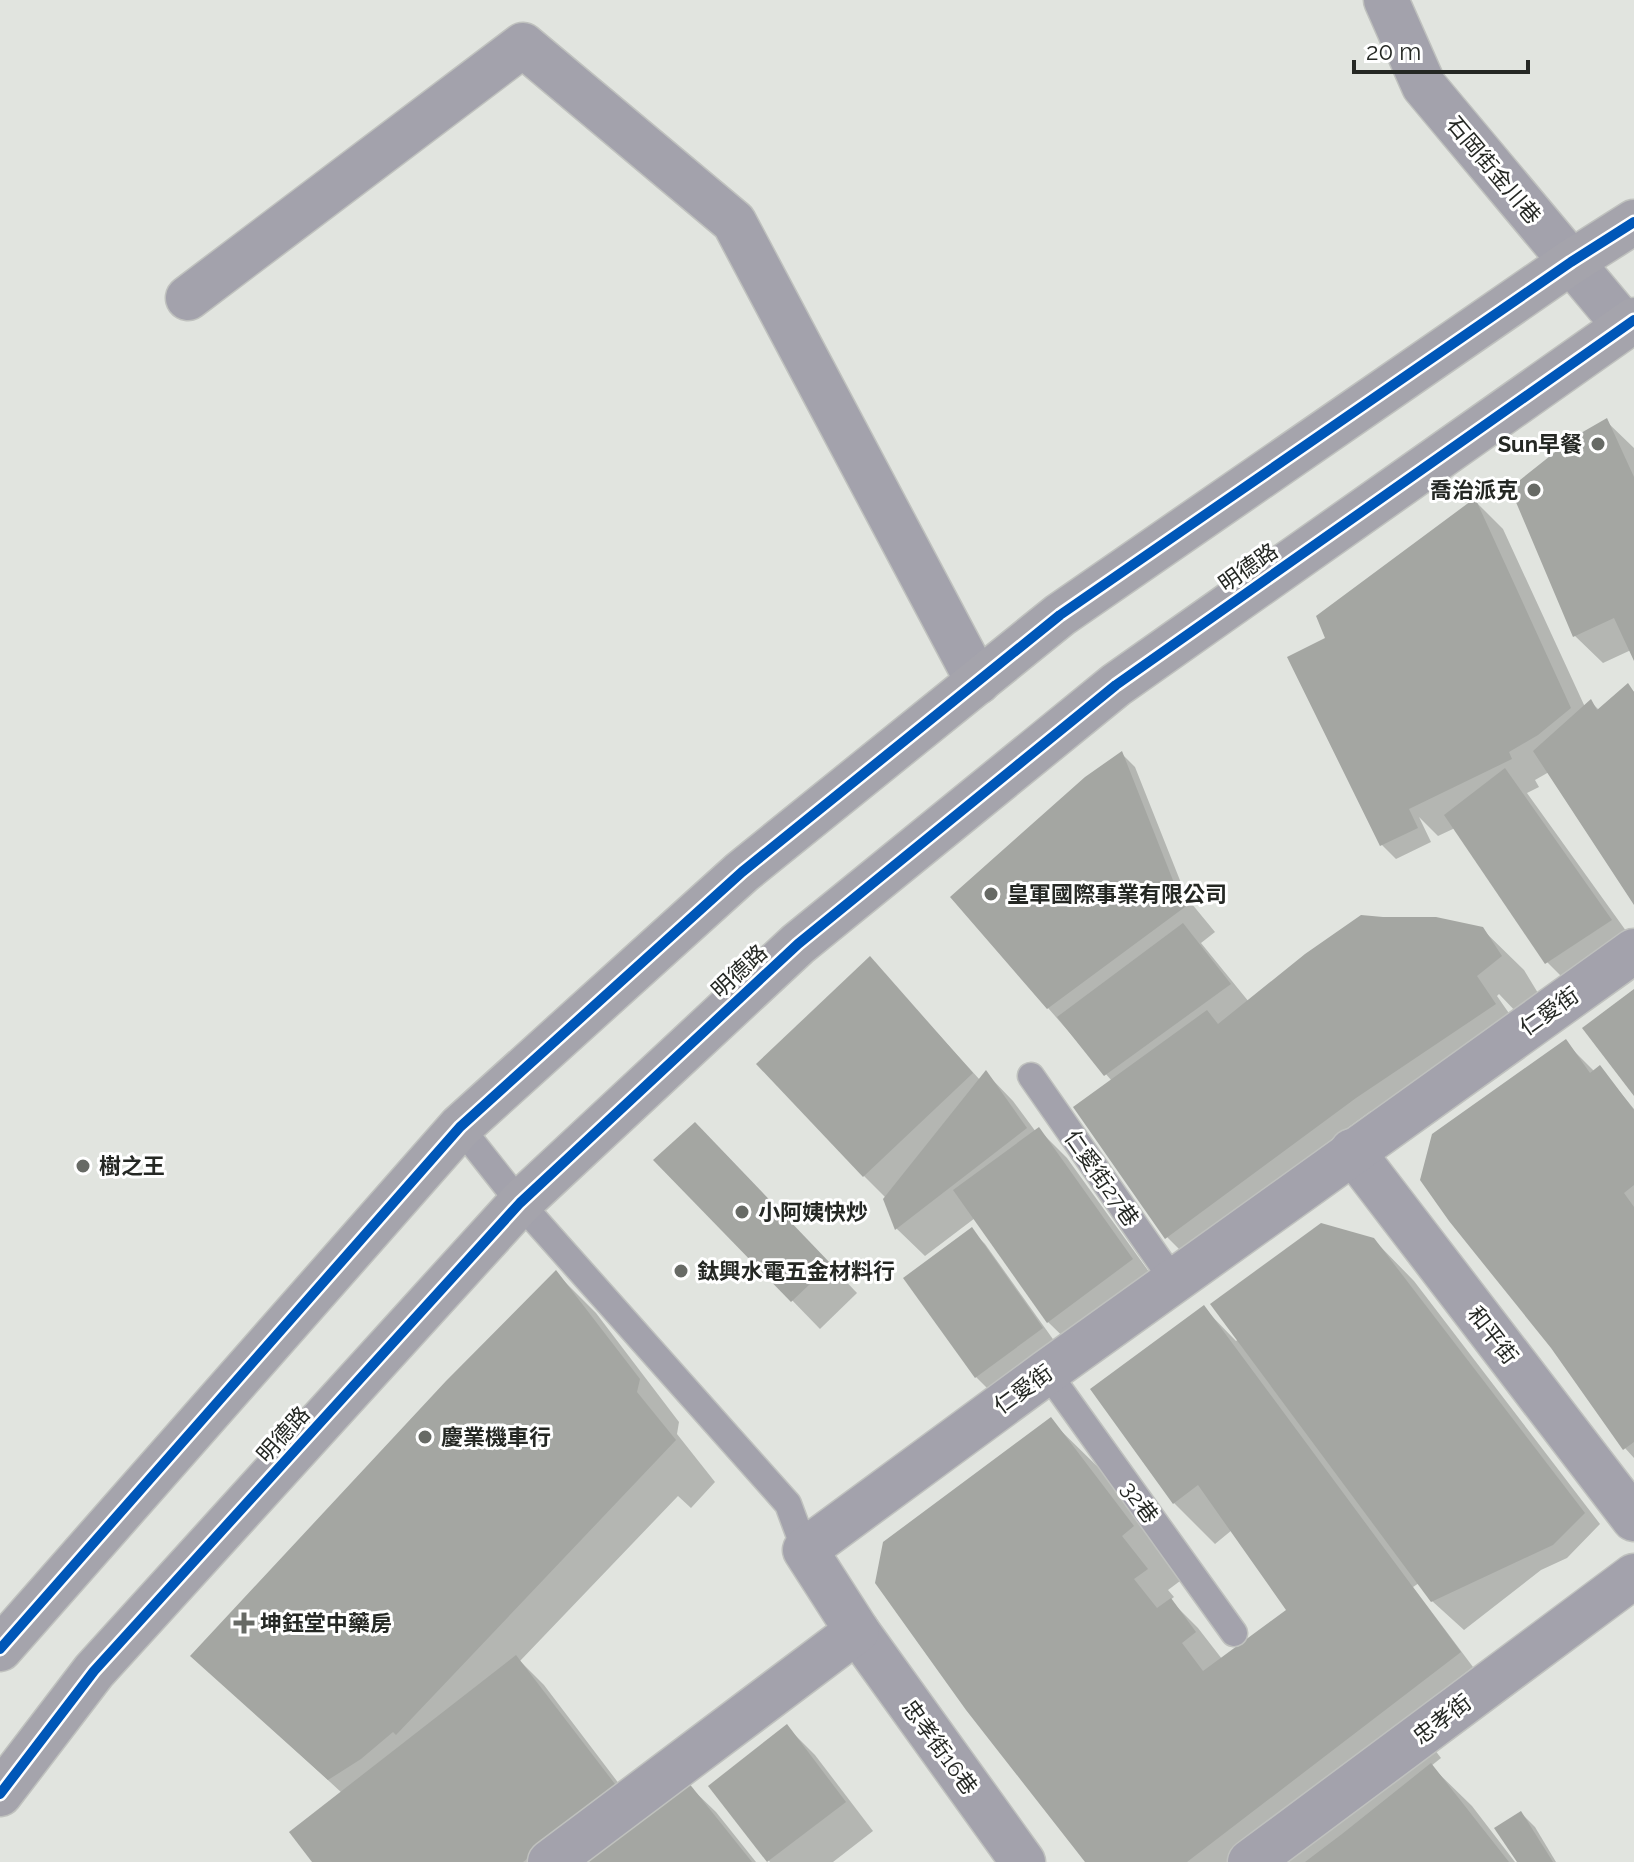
<svg xmlns="http://www.w3.org/2000/svg" width="1634" height="1862" font-family="Raleway,'Noto Sans TC',sans-serif">
<style>
.shadow{fill:#0003}
.building{fill:#a4a6a2}
.lines{fill:none;stroke-linecap:round;stroke-linejoin:round}
.service-casing{stroke:#bfc1be;stroke-width:29}
.minor-casing{stroke:#bfc1be;stroke-width:47}
.tertiary-casing{stroke:#bfc1be;stroke-width:47}
.primary-casing{stroke:#bfc1be;stroke-width:47}
.service{stroke:#a3a2ac;stroke-width:26}
.minor{stroke:#a3a2ac;stroke-width:44}
.tertiary{stroke:#a3a2ac;stroke-width:44}
.primary{stroke:#a5a4ac;stroke-width:44}
.cycleway-casing{stroke:#fff;stroke-width:15}
.cycleway{stroke:#0057b8;stroke-width:10}
.poi-dot{fill:#676a65;stroke:#fff;stroke-width:3}
.labels{text-anchor:middle;stroke-width:6;stroke-linejoin:round;paint-order:stroke}
.street-label{font-size:22px;fill:#252824;stroke:#fff}
.poi-label{font-size:22px;font-weight:bold;fill:#252824;stroke:#fff;text-anchor:start}
</style>
<rect width="100%" height="100%" fill="#e1e4df"/>
<g class="shadow">
<polygon points="1606,421 1634,448 1634,656 1631,650 1603,663 1575,636"/>
<polygon points="1475,501 1503,529 1585,707 1591,702 1600,711 1628,686 1634,692 1634,902 1549,772 1535,780 1539,787 1527,793 1634,942 1575,990 1547,962 1455,828 1438,836 1419,817 1431,842 1396,859 1382,845 1325,640"/>
<polygon points="1122,754 1135,767 1187,898 1215,932 1201,943 1249,1002 1482,929 1524,970 1541,998 1519,1015 1499,994 1497,996 1522,1032 1386,1125 1371,1111 1316,1151 1328,1167 1195,1265 1167,1237 1112,1081 1048,1008"/>
<polygon points="870,959 980,1080 986,1073 1013,1101 1036,1132 1039,1130 1067,1158 1160,1287 1089,1362 1048,1322 975,1218 925,1256 897,1229 886,1198 864,1176"/>
<polygon points="1565,1042 1595,1072 1600,1068 1634,1109 1634,1458 1625,1448"/>
<polygon points="723,1152 857,1293 820,1329 656,1160"/>
<polygon points="971,1230 985,1244 1055,1342 990,1391 976,1377"/>
<polygon points="1373,1239 1414,1281 1600,1524 1567,1558 1541,1570 1464,1630 1432,1601 1419,1583 1413,1587 1473,1667 1409,1716 1441,1758 1431,1766 1472,1806 1515,1862 1087,1862 1050,1420 1102,1471 1184,1578 1168,1590 1174,1597 1170,1600 1198,1628 1222,1659 1289,1610 1232,1530 1215,1544 1174,1503 1092,1390 1204,1308 1236,1341"/>
<polygon points="556,1273 596,1313 679,1422 677,1434 715,1482 691,1508 678,1496 520,1661 544,1685 645,1818 688,1785 716,1812 756,1862 314,1862 342,1793 193,1656"/>
<polygon points="787,1727 815,1755 873,1831 833,1862 770,1862 711,1786"/>
<polygon points="1521,1813 1535,1827 1556,1862 1520,1862"/>
</g>
<g class="building">
<polygon points="1607,418 1634,477 1634,661 1614,618 1573,637 1510,488 1574,437"/>
<polygon points="1475,498 1571,708 1538,735 1509,752 1512,759 1409,809 1418,828 1380,846 1287,657 1325,638 1316,616"/>
<polygon points="1628,683 1634,692 1634,905 1533,751 1591,699 1597,710"/>
<polygon points="1122,751 1176,888 1189,904 1047,1009 950,897 1085,777"/>
<polygon points="1505,768 1612,920 1545,964 1444,815"/>
<polygon points="1361,915 1383,917 1436,917 1483,927 1502,956 1477,976 1496,1004 1356,1098 1165,1239 1073,1107 1207,1010 1218,1024 1305,954"/>
<polygon points="1183,923 1231,984 1104,1076 1057,1017"/>
<polygon points="870,956 973,1073 863,1177 756,1064"/>
<polygon points="1634,989 1634,1096 1582,1028"/>
<polygon points="1566,1039 1590,1073 1600,1065 1634,1110 1634,1185 1624,1193 1634,1207 1634,1442 1623,1450 1551,1348 1449,1221 1420,1180 1432,1134"/>
<polygon points="986,1070 1027,1128 895,1230 883,1199"/>
<polygon points="695,1122 831,1264 791,1302 653,1160"/>
<polygon points="1039,1127 1133,1259 1047,1323 953,1190"/>
<polygon points="1321,1223 1374,1238 1585,1513 1553,1545 1431,1602 1210,1304"/>
<polygon points="972,1227 1043,1328 975,1378 903,1278"/>
<polygon points="556,1270 640,1379 637,1392 676,1440 396,1735 393,1732 361,1759 328,1780 190,1656 446,1381"/>
<polygon points="1204,1305 1461,1652 1187,1862 1085,1862 966,1710 875,1583 883,1542 1051,1417 1134,1526 1122,1536 1148,1569 1134,1579 1157,1608 1171,1598 1196,1632 1182,1643 1203,1671 1286,1610 1198,1485 1173,1504 1090,1389"/>
<polygon points="516,1655 618,1788 523,1862 312,1862 289,1832"/>
<polygon points="787,1724 846,1802 767,1862 708,1786"/>
<polygon points="1431,1763 1509,1862 1305,1862 1342,1834"/>
<polygon points="688,1782 752,1862 584,1862"/>
<polygon points="1521,1811 1553,1862 1517,1862 1494,1828"/>
</g>
<g class="lines">
<defs>
<g id="service">
<polyline points="1031,1076 1173,1280"/>
<polyline points="460,1127 520,1203 788,1504 805,1550"/>
<polyline points="1047,1372 1234,1633"/>
</g>
<g id="minor">
<polyline points="188,298 523,45 734,222 978,682"/>
<polyline points="1352,1151 1634,1519"/>
<polyline points="857,1631 1023,1862"/>
<polyline points="550,1862 857,1631 805,1550 1047,1372 1634,951"/>
<polyline points="1250,1862 1634,1576"/>
</g>
<polyline id="tertiary" points="1386,0 1424,86 1625,326"/>
<g id="primary">
<polyline points="0,1649 460,1127 742,872 1060,615 1571,262 1634,222"/>
<polyline points="0,1794 94,1671 520,1203 798,944 1116,685 1634,320"/>
</g>
</defs>
<use href="#service" class="service-casing"/>
<use href="#minor" class="minor-casing"/>
<use href="#tertiary" class="tertiary-casing"/>
<use href="#primary" class="primary-casing"/>
<use href="#service" class="service"/>
<use href="#minor" class="minor"/>
<use href="#tertiary" class="tertiary"/>
<use href="#primary" class="primary"/>
<defs>
<g id="cycleway">
<polyline points="0,1649 460,1127 742,872 1060,615 1571,262 1634,222"/>
<polyline points="0,1794 94,1671 520,1203 798,944 1116,685 1634,320"/>
</g>
</defs>
<use href="#cycleway" class="cycleway-casing"/>
<use href="#cycleway" class="cycleway"/>
</g>
<g class="poi-dot">
<circle cx="1598" cy="444" r="8"/>
<circle cx="1534" cy="490" r="8"/>
<circle cx="991" cy="894" r="8"/>
<circle cx="83" cy="1166" r="8"/>
<circle cx="742" cy="1212" r="8"/>
<circle cx="681" cy="1271" r="8"/>
<circle cx="425" cy="1437" r="8"/>
<path d="M240 1611h8v8h8v8h-8v8h-8v-8h-8v-8h8z"/>
</g>
<g class="labels">
<g class="street-label">
<text transform="translate(1494 170) rotate(50)" y="8">石岡街金川巷</text>
<text transform="translate(1248 567) rotate(-35)" y="8">明德路</text>
<text transform="translate(739 971) rotate(-43)" y="8">明德路</text>
<text transform="translate(1549 1011) rotate(-35)" y="8">仁愛街</text>
<text transform="translate(1102 1178) rotate(55)" y="8">仁愛街27巷</text>
<text transform="translate(1493 1335) rotate(52)" y="8">和平街</text>
<text transform="translate(1023 1389) rotate(-36)" y="8">仁愛街</text>
<text transform="translate(283 1434) rotate(-48)" y="8">明德路</text>
<text transform="translate(1140 1502) rotate(54)" y="8">32巷</text>
<text transform="translate(1442 1719) rotate(-37)" y="8">忠孝街</text>
<text transform="translate(940 1747) rotate(54)" y="8">忠孝街16巷</text>
</g>
<g class="poi-label">
<text x="1582" y="452" text-anchor="end">Sun早餐</text>
<text x="1518" y="498" text-anchor="end">喬治派克</text>
<text x="1007" y="902">皇軍國際事業有限公司</text>
<text x="99" y="1174">樹之王</text>
<text x="758" y="1220">小阿姨快炒</text>
<text x="697" y="1279">鈦興水電五金材料行</text>
<text x="441" y="1445">慶業機車行</text>
<text x="260" y="1631">坤鈺堂中藥房</text>
</g>
</g>
<path d="M1354 60v12h174v-12" fill="none" stroke="#252824" stroke-width="4"/>
<text x="1366" y="60" font-size="24" fill="#252824" stroke="#ffffff" stroke-width="6" paint-order="stroke">20 m</text>
</svg>
